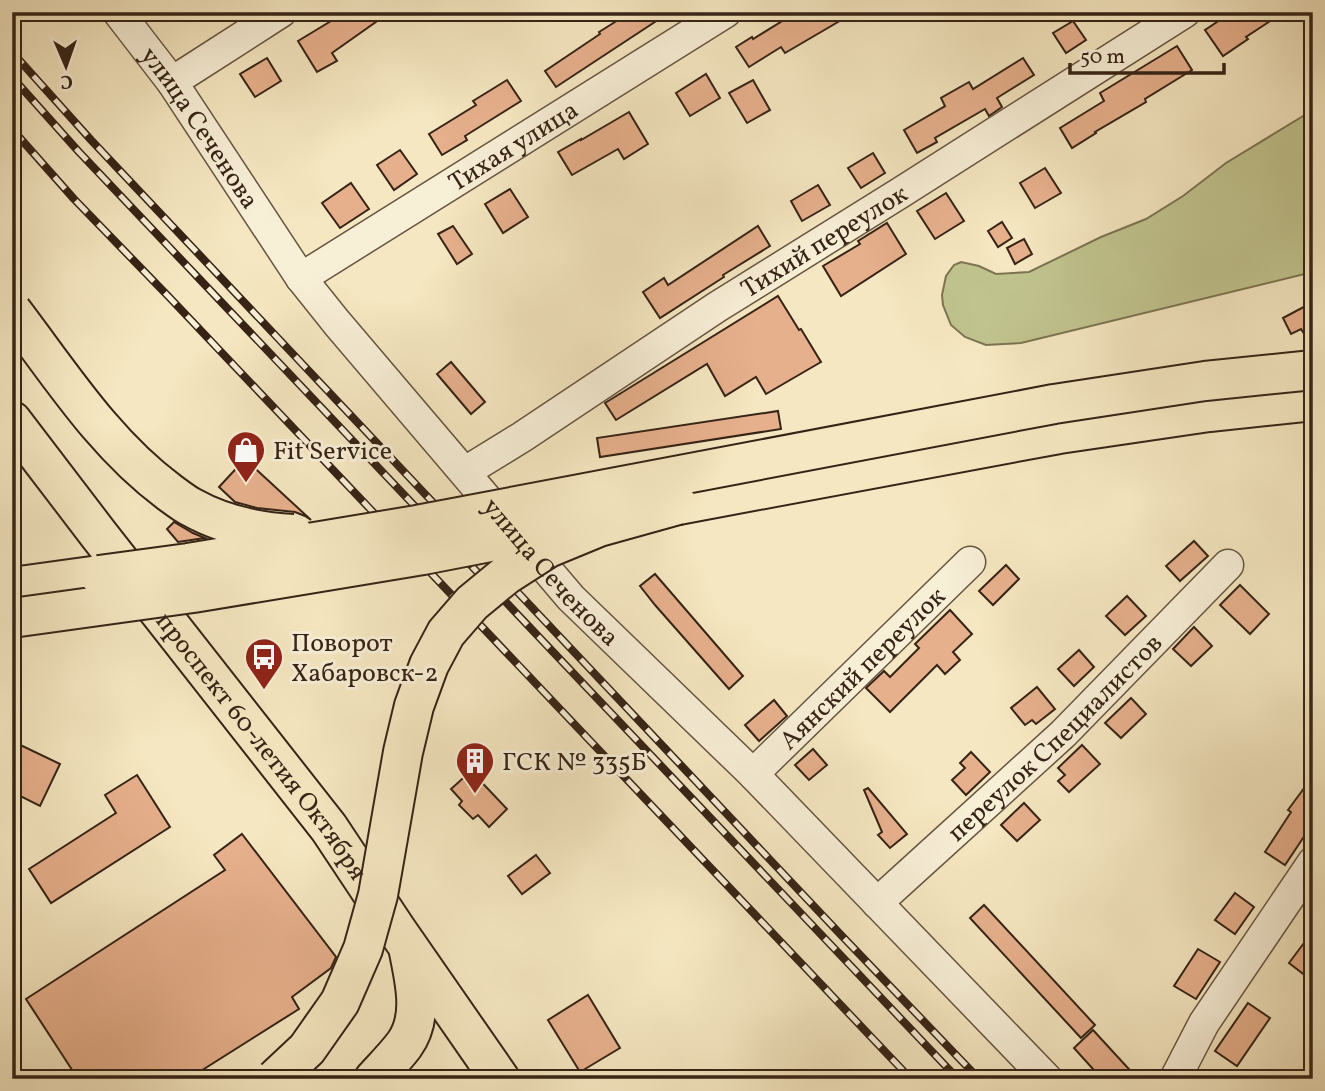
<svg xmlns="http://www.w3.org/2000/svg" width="1325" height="1091" font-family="Vollkorn,serif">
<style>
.green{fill:#c1c48f;stroke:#7c7452;stroke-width:2}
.building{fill:#e6b08c;stroke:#362316;stroke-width:2}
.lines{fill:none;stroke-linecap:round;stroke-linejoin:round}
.minor-casing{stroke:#665441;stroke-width:33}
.major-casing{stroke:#362316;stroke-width:42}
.highway-casing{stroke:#362316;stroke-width:42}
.minor{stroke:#f8efd7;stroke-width:30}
.major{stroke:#f5e7c1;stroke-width:38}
.highway{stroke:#f5e7c1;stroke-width:38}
.rail-casing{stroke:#362316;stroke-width:8}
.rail{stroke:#f8efd7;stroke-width:5;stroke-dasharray:16;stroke-linecap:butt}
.major-bridge-casing{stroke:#362316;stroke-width:42;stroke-linecap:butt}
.highway-bridge-casing{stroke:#362316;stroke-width:42;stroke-linecap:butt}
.major-bridge{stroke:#f5e7c1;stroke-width:38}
.highway-bridge{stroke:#f5e7c1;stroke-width:38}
.labels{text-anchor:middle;stroke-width:6;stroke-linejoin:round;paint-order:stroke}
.street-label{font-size:26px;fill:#362316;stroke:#f8efd7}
.poi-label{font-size:26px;fill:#362316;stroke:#f8efd7;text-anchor:start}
</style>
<rect width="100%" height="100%" fill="#f5e7c1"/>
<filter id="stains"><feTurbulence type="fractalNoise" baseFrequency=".00286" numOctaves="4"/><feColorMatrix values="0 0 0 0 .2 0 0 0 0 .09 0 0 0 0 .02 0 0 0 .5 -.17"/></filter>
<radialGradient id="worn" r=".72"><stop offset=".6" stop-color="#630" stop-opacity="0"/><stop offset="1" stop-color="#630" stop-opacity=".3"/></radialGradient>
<polygon class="green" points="1313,110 1313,272 1021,343 986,345 965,337 951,325 943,305 942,295 946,276 954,265 961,262 979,266 996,274 1029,272 1101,237 1146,219 1183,196 1226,163"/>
<g class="building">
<polygon points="346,12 390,12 332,53 337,61 317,72 298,41"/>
<polygon points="631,12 670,12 556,87 545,71 600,34 599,32"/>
<polygon points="797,12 855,12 785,53 781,47 749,67 736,47 752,37 753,39"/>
<polygon points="1232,12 1284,12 1246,37 1248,39 1223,56 1205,30"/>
<polygon points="1073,21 1086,40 1066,53 1053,33"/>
<polygon points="1177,46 1192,70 1145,99 1146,102 1095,132 1096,133 1072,148 1060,128 1104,101 1100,93"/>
<polygon points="267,58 281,81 255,97 240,74"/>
<polygon points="1023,58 1034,75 997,98 1002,107 989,116 985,109 935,138 937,142 917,153 904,130 945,106 941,98 969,82 973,89"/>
<polygon points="706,74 720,98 690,116 676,93"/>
<polygon points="507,80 521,101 465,136 467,140 442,155 429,134 476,105 473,101"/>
<polygon points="753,80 770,110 747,123 729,93"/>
<polygon points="629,112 648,144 624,159 618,149 572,175 558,152 581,139 581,140"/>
<polygon points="400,150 417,174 394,190 377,165"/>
<polygon points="873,153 885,173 861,188 848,168"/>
<polygon points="1045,168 1061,193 1035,208 1020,183"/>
<polygon points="351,183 369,209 340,228 322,203"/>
<polygon points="818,185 830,205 802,221 791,201"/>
<polygon points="510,189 528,217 503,233 485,204"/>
<polygon points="946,193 964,221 935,239 917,211"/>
<polygon points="1002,222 1012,238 998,247 988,231"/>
<polygon points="887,223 906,254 841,296 823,266 860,244 858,241"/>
<polygon points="453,226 472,254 457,264 438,234"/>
<polygon points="758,226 770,246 723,275 724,277 660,318 643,292 664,278 668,285"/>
<polygon points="1024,239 1032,254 1015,264 1007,248"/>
<polygon points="778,296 799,330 801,329 821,362 766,394 756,377 725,396 707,364 616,420 605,403"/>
<polygon points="1313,302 1313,348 1301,329 1291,334 1283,318"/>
<polygon points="451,362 485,402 471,414 437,374"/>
<polygon points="778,411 781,429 600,457 597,438"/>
<polygon points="245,459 311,520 305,516 295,512 257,508 235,502 219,487"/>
<polygon points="174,522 193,533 205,538 178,542 167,529"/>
<polygon points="1194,541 1208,556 1180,581 1166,566"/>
<polygon points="1006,565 1019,579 993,605 979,591"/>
<polygon points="655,574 743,676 729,689 655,605 640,586"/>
<polygon points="1240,585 1269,614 1250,634 1220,605"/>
<polygon points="1127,596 1146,616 1125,635 1106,616"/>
<polygon points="950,610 972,634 953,652 960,660 945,674 937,665 890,712 866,688 884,671 890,677 919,648 915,644"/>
<polygon points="1194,627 1212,646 1191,666 1173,649"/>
<polygon points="1079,650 1094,667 1074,686 1058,669"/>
<polygon points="1037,687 1055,709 1036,724 1032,720 1025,725 1011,708"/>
<polygon points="1131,698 1146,714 1121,738 1105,723"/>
<polygon points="774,700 787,716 759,741 745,725"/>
<polygon points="12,741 60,764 40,806 12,792"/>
<polygon points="1082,745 1100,764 1069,792 1058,781 1065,775 1058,768"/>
<polygon points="813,749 827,765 809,780 795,765"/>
<polygon points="971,752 990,772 966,795 952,780 965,768 960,763"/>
<polygon points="471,771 507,809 489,827 478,815 473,819 459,805 462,801 451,789"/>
<polygon points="137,775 170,827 51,903 29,869 116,813 105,795"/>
<polygon points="1313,776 1313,823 1285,865 1265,852 1291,812 1288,810"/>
<polygon points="868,788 907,834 890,848 878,835 882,832 864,790"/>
<polygon points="1024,803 1040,820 1017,841 1001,825"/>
<polygon points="242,834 336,957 331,968 292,997 299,1009 188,1079 78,1079 26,999 225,870 214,855"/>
<polygon points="536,855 550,873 522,894 508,876"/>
<polygon points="1235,893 1254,907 1235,934 1215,920"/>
<polygon points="984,905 1095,1025 1081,1038 970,918"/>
<polygon points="1313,931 1313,967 1306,976 1289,963"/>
<polygon points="1198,949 1220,962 1196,999 1174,986"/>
<polygon points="588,995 620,1048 580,1072 548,1020"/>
<polygon points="1248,1003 1270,1018 1237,1066 1215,1051"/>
<polygon points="1093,1030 1138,1079 1102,1079 1074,1048"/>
</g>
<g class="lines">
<defs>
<g id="minor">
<path id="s1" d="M 118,12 L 172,82 L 301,278 L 337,323 L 571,598 L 753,774 L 1047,1079"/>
<polyline points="172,82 281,12"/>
<path id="s2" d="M 301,278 L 726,12"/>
<path id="s3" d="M 465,472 L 522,437 L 717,307 L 900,193 L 1185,12"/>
<path id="s4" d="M 753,774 L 970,562"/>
<path id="s5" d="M 877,903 L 1063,734 L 1228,565"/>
<polyline points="1175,1079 1204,1023 1313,862"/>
</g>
<g id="major">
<polyline points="678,505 1059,434 1209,412 1313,401"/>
<polyline points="12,587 99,575"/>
</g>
<g id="highway">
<path id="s6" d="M 12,421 L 99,535 L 329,828 L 396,929 L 500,1079"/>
<path d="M 374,1079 C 384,1068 395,1057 404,1045 C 424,1018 415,982 409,952"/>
</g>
</defs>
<use href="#minor" class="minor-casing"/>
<use href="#major" class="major-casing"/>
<use href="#highway" class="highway-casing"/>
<use href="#minor" class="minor"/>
<use href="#major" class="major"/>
<use href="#highway" class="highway"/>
<defs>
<g id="rail">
<polyline points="12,52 91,140 842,936 979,1079"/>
<polyline points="12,77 79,152 958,1079"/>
<polyline points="12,129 74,199 169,297 911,1079"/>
</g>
</defs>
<use href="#rail" class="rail-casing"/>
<use href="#rail" class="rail"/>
<defs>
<g id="major-bridge">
<path d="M 12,311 C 60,374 104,444 169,492 C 176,497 183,503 191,507 C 223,525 257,532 293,534"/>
<polyline points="99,575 188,563 417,525 1054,404 1205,381 1313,370"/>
<polyline points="12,618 193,593 423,555 587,523"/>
</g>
<polyline id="highway-bridge" points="275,1079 307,1049 340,1002 363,949 378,895 403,752 414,706 429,665 446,633 472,603 506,575 548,548 599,527 678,505"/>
</defs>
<use href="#major-bridge" class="major-bridge-casing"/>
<use href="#highway-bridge" class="highway-bridge-casing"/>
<use href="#major-bridge" class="major-bridge"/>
<use href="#highway-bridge" class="highway-bridge"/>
</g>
<defs>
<symbol id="shop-pin" viewBox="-11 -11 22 30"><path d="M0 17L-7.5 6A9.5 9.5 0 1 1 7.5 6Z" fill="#8f2418" stroke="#f8efd7"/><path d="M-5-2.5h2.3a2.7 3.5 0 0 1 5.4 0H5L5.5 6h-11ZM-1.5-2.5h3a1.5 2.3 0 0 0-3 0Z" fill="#fff"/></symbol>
<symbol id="bus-pin" viewBox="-11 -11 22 30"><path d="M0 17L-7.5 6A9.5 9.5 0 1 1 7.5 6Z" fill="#8f2418" stroke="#f8efd7"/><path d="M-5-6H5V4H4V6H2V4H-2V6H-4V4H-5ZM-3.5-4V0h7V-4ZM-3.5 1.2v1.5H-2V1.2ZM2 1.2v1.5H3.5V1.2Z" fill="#fff"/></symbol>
<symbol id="building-pin" viewBox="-11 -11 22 30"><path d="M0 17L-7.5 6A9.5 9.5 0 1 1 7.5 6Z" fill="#8f2418" stroke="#f8efd7"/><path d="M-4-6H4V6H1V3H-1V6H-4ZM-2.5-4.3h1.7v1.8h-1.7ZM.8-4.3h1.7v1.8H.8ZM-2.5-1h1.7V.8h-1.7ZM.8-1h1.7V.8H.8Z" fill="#fff"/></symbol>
</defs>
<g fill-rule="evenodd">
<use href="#shop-pin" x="224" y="428" width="44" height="60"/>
<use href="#bus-pin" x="242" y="635" width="44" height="60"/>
<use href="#building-pin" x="453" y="739" width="44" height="60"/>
</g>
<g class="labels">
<g class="street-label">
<text dy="9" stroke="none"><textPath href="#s1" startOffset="142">улица Сеченова</textPath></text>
<text dy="9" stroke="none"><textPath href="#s2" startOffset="250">Тихая улица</textPath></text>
<text dy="9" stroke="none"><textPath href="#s3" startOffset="427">Тихий переулок</textPath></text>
<text dy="9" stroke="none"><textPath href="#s1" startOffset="709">улица Сеченова</textPath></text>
<text dy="9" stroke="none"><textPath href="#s4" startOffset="152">Аянский переулок</textPath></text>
<text dy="9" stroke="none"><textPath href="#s5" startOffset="243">переулок Специалистов</textPath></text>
<text dy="9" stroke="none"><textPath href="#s6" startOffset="410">проспект 60-летия Октября</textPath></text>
</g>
<g class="poi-label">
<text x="273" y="459">Fit Service</text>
<text x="291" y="651">Поворот<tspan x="291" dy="30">Хабаровск-2</tspan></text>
<text x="502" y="770">ГСК № 335Б</text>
</g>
</g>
<rect width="1325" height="1091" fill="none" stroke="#f5e7c1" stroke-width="42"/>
<rect x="14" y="14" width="1297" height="1063" fill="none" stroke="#362316" stroke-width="3.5"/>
<rect x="21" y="21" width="1283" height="1049" fill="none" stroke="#362316" stroke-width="2"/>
<g transform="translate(66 66) rotate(178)" stroke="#f8efd7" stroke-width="5" paint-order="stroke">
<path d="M0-5L12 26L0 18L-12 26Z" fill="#362316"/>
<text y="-10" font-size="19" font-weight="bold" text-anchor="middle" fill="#362316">С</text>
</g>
<path d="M1070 63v10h154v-10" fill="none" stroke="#362316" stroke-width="3.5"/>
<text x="1080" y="63" font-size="21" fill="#362316" stroke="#f8efd7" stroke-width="5" paint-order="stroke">50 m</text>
<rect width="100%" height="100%" filter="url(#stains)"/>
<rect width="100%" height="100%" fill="url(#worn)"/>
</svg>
